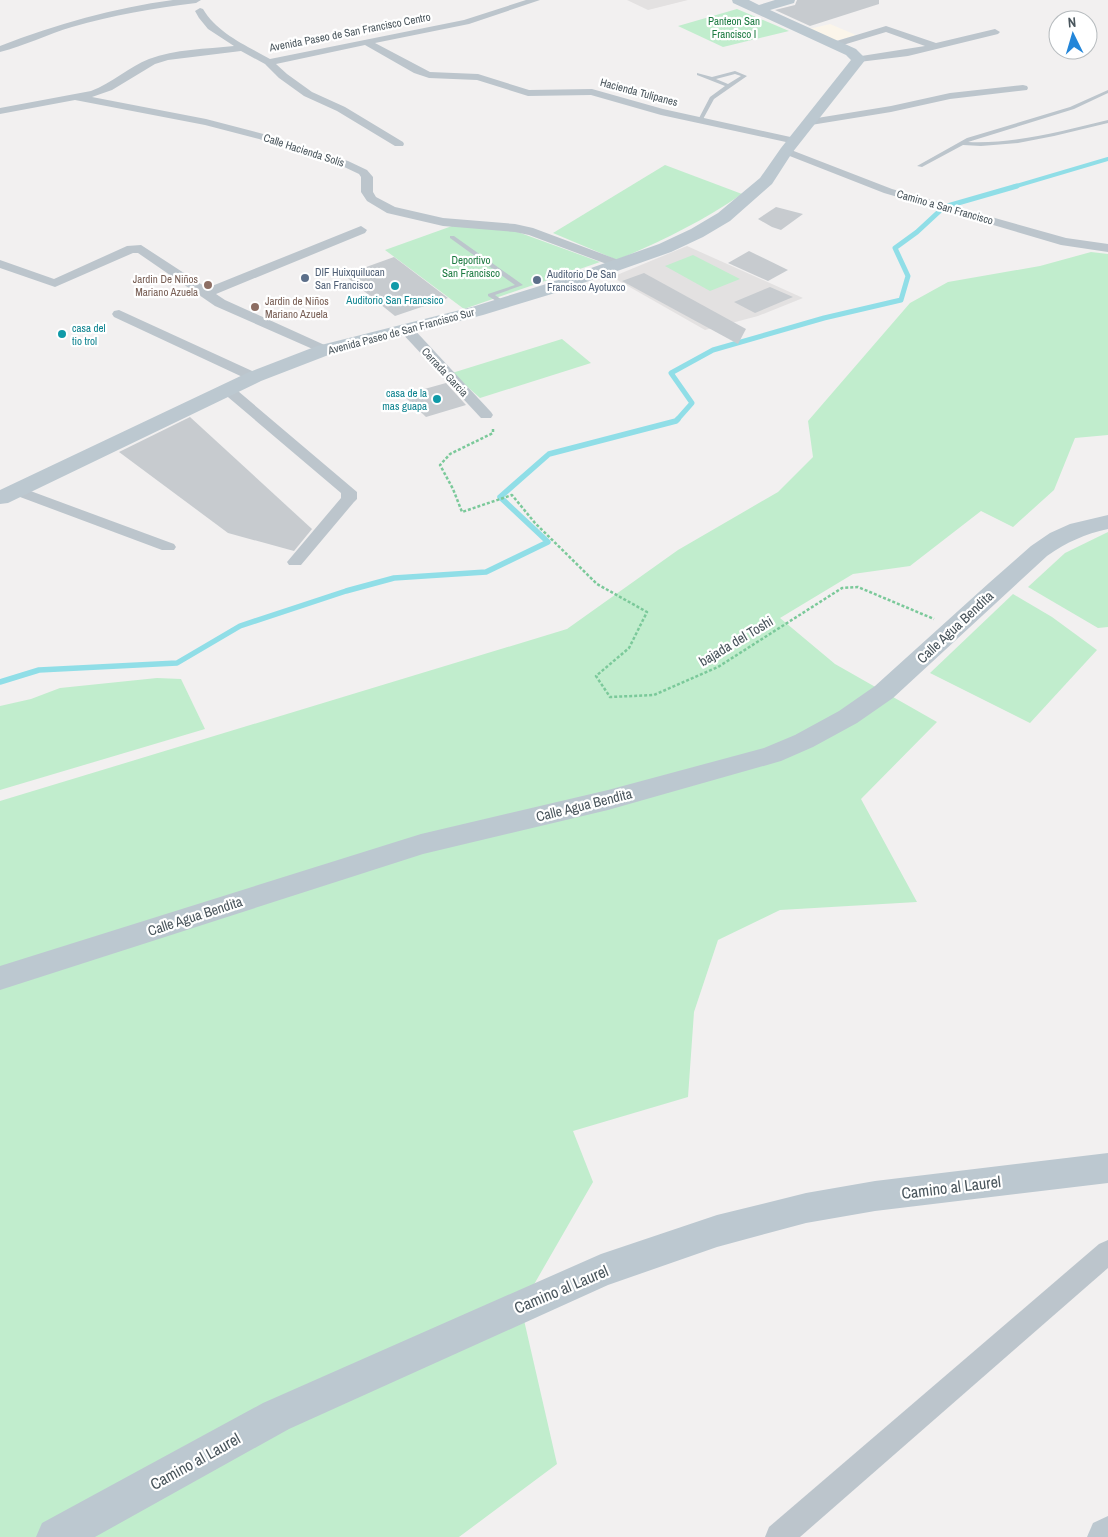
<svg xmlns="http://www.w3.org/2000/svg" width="1108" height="1537" font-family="'Archivo Narrow',sans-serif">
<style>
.commercial{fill:#fbf5ea}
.education{fill:#e3e1e1}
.green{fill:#c1edcd}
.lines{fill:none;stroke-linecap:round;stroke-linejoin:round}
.stream-far2{stroke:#90dee7;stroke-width:4}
.stream-far1{stroke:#90dee7;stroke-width:5}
.stream{stroke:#90dee7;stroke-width:5.5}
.building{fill:#c7cbcf}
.path{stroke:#7bc99a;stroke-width:2.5;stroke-dasharray:3 2;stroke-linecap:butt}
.service{fill:#bcc5cc;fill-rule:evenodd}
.minor{fill:#bcc5cc;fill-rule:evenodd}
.secondary{fill:#bcc8d0;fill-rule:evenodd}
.service-dot{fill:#5c6f8a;stroke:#fff;stroke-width:2}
.education-dot{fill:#8d6e63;stroke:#fff;stroke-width:2}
.culture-dot{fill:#0f9aa8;stroke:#fff;stroke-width:2}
.labels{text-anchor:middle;stroke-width:4.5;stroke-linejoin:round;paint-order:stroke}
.far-park-label{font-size:11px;fill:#1c7a41;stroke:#fff}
.far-street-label{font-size:11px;fill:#49555c;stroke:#fff}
.far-service-label{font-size:11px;fill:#4e5e75;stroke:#fff;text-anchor:start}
.far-education-label{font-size:11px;fill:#785e54;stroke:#fff;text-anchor:end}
.far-culture-label{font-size:11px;fill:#0d838f;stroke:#fff}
.street-label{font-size:14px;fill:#49555c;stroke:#fff}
.near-street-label{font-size:16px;fill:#49555c;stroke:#fff}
</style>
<rect width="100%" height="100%" fill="#f2f0f0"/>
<polygon class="commercial" points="830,24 856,35 835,41 809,29"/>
<g class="education">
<polygon points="627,0 688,0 648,10"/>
<polygon points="687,246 803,298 758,316 705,330 612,277"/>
</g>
<g class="green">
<polygon points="737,9 789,31 723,47 678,26"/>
<path d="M 665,165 L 742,194 C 701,222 662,241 617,260 L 553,233 Z"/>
<polygon points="452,226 515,231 600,262 464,309 385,250"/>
<polygon points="1091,252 1108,254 1108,435 1075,438 1054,490 1013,527 981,511 910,566 853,574 780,618 835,664 937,722 861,799 917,902 780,910 718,940 694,1012 688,1097 573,1131 593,1182 521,1307 557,1464 459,1537 0,1537 0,801 567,629 678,550 778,492 813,457 808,421 910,303 948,282 1040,266"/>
<polygon points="693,255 740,279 710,291 665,266"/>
<polygon points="562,339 591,363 480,398 452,373"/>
<polygon points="1108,532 1108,627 1098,628 1028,587 1065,553"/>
<polygon points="1013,594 1052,617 1097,650 1030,723 930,673"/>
<polygon points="157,678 181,679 205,729 0,790 0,706 31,699 60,688"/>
</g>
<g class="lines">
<polyline class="stream-far2" points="1013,187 1108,159"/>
<polyline class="stream-far1" points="677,420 692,403 671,373 713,350 824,318 901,300 908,276 895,248 917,232 944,207 1017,186"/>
<polyline class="stream" points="0,682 39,670 177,663 240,626 346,591 394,578 486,572 548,542 500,497 549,454 676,421 678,419"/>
</g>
<g class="building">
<polygon points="797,0 879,0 879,4 810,26 775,10 795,5"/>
<polygon points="776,207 803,214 781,230 772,227 758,219"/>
<polygon points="749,251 788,270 768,281 728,263"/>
<polygon points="394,257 448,298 395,316 344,275"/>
<polygon points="644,273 746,329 738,344 622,281"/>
<polygon points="770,287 793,297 755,313 734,302"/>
<polygon points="446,383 466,405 426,417 403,395"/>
<polygon points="190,417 312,529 294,551 228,533 119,452"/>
</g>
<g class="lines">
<polyline class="path" points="493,429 493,433 450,454 440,465 453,489 462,512 512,495 535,523 597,584 647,612 629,648 596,676 610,697 654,695 718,667 842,588 858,587 934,619"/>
<g class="service">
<path d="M 735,71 L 747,76 L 714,99 L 702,121 L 698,121 L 698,120 L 710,97 L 725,86 L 697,75 L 697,73 L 712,77 ZM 735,74 L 741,76 L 728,84 L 716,79 Z"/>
<path d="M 1108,90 L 1108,93 L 1074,109 L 968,142 C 1016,144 1062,131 1108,120 L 1108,123 L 1054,136 L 1018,143 L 981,146 L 963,145 L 922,167 L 917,166 L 967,138 L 1070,107 Z"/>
<polygon points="450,236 454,236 523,285 495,295 505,302 505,304 501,304 488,296 488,294 515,285 450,238"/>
</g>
<g class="minor">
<path d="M 173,0 L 201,0 L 196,3 C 154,8 113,15 72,27 C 48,34 24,46 0,52 L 0,46 C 56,24 114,8 173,0 Z"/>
<path d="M 526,0 L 540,0 L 469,24 L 375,43 L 430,72 L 478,74 L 529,90 L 592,89 L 663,109 L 795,138 L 800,141 L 795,144 L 661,115 L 591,95 L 528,96 L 477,80 L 429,78 L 414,73 L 365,45 L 276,64 L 287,74 L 312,92 L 345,107 L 403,142 L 404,144 L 403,146 L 395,146 L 337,111 L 304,96 L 279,78 L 265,64 L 241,51 L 168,60 L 155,64 L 112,90 L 92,97 L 206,119 L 267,135 L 348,161 L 367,170 L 373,177 L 373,192 L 376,197 L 395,207 L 443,218 L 515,224 L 533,228 L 624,262 L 626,265 L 620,269 L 529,235 L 515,232 L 443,226 L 387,213 L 367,201 L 361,192 L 361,177 L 359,174 L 340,165 L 259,139 L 205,125 L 75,100 L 0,114 L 0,108 L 91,91 C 112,83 129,67 149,59 C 175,49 206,49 234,46 L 208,29 L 199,18 L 195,11 L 200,8 L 203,9 C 217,33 247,46 270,59 L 464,20 Z"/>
<polygon points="886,26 936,43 995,29 1000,32 998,34 908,56 859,62 854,59 855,57 925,46 886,32 833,48 828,45 830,43"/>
<polygon points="1023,85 1027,86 1028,88 1027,90 950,99 891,112 811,125 806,122 811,119 891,106 950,93"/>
<polygon points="786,148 892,189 1066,238 1108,244 1108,252 1061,245 884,193 782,153 780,151"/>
<polygon points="361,226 367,230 365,233 216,294 225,300 329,347 331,350 324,354 215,306 138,253 133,253 55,287 0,268 0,260 54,279 127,246 141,245 207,288"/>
<polygon points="119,310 259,374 261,377 254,381 249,380 114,317 112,314 114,311"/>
<polygon points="405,324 410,325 491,412 493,415 491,418 481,418 400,331 398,328"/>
<polygon points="227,385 232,386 357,492 357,499 354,502 301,565 289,565 287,562 341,498 341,493 222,392 220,389 222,386"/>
<polygon points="17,486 174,544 176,547 174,550 162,550 12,494 9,491 12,488"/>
<polygon points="1108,1240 1108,1268 800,1537 765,1537 769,1527 1099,1244"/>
</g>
<g class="secondary">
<polygon points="732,0 749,0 759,5 775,0 795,0 794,3 770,10 856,49 866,59 792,153 772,184 730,221 703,237 671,252 555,293 483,315 331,354 261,381 8,503 0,504 0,490 247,373 317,346 472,307 543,285 659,244 691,229 718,213 760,178 781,148 851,60 846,55 733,3"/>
<path d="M 1108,515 L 1108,529 C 1085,534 1067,542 1047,556 L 893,698 L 857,723 L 813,747 L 781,761 L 608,810 L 423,854 L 0,990 L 0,966 L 421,834 L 608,790 L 764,748 L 795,735 L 839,711 L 875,686 L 989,583 L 1031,546 L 1050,533 L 1070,524 Z"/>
<polygon points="1108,1153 1108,1183 875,1211 806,1223 717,1247 608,1285 289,1429 95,1537 36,1537 42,1523 263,1403 601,1254 717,1215 806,1193 875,1181"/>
<polygon points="1108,1516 1108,1537 1087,1537 1093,1523"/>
</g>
</g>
<g class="service-dot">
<circle cx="305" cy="278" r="5"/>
<circle cx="537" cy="280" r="5"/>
</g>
<g class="education-dot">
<circle cx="208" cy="285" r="5"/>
<circle cx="255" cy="307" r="5"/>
</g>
<g class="culture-dot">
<circle cx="395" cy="286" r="5"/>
<circle cx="62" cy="334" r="5"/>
<circle cx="437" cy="399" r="5"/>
</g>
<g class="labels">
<g class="far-park-label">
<text x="734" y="25">Panteon San<tspan x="734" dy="13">Francisco I</tspan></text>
<text x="471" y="264">Deportivo<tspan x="471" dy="13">San Francisco</tspan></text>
</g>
<g class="far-street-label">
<text transform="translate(350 32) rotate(-11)" y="4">Avenida Paseo de San Francisco Centro</text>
<text transform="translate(639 92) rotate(15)" y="4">Hacienda Tulipanes</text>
<text transform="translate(304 150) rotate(18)" y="4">Calle Hacienda Solís</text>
<text transform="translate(945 207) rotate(16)" y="4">Camino a San Francisco</text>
<text transform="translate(401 331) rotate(-15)" y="4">Avenida Paseo de San Francisco Sur</text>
<text transform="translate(445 372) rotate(47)" y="4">Cerrada Garcia</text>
</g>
<g class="far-service-label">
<text x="315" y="276">DIF Huixquilucan<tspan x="315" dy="13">San Francisco</tspan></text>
<text x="547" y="278">Auditorio De San<tspan x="547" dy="13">Francisco Ayotuxco</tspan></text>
</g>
<g class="far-education-label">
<text x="198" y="283">Jardin De Niños<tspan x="198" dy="13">Mariano Azuela</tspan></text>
<text x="265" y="305" text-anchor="start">Jardin de Niños<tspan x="265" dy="13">Mariano Azuela</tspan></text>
</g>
<g class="far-culture-label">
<text x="395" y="304">Auditorio San Francsico</text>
<text x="72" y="332" text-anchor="start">casa del<tspan x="72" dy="13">tio trol</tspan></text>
<text x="427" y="397" text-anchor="end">casa de la<tspan x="427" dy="13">mas guapa</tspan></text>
</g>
<g class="street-label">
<text transform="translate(955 627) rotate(-43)" y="5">Calle Agua Bendita</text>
<text transform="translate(736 641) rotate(-31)" y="5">bajada del Toshi</text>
<text transform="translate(584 805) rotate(-14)" y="5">Calle Agua Bendita</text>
<text transform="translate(195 916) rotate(-18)" y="5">Calle Agua Bendita</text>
</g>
<g class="near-street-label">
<text transform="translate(951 1187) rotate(-7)" y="6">Camino al Laurel</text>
<text transform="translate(561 1289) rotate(-23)" y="6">Camino al Laurel</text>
<text transform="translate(195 1461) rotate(-29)" y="6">Camino al Laurel</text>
</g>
</g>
<g transform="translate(1073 35) rotate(355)"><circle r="24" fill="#ffffff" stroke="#b6bbbe"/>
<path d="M0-4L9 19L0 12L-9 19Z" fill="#2386d9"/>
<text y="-8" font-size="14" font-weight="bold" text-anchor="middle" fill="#49555c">N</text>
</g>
</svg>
